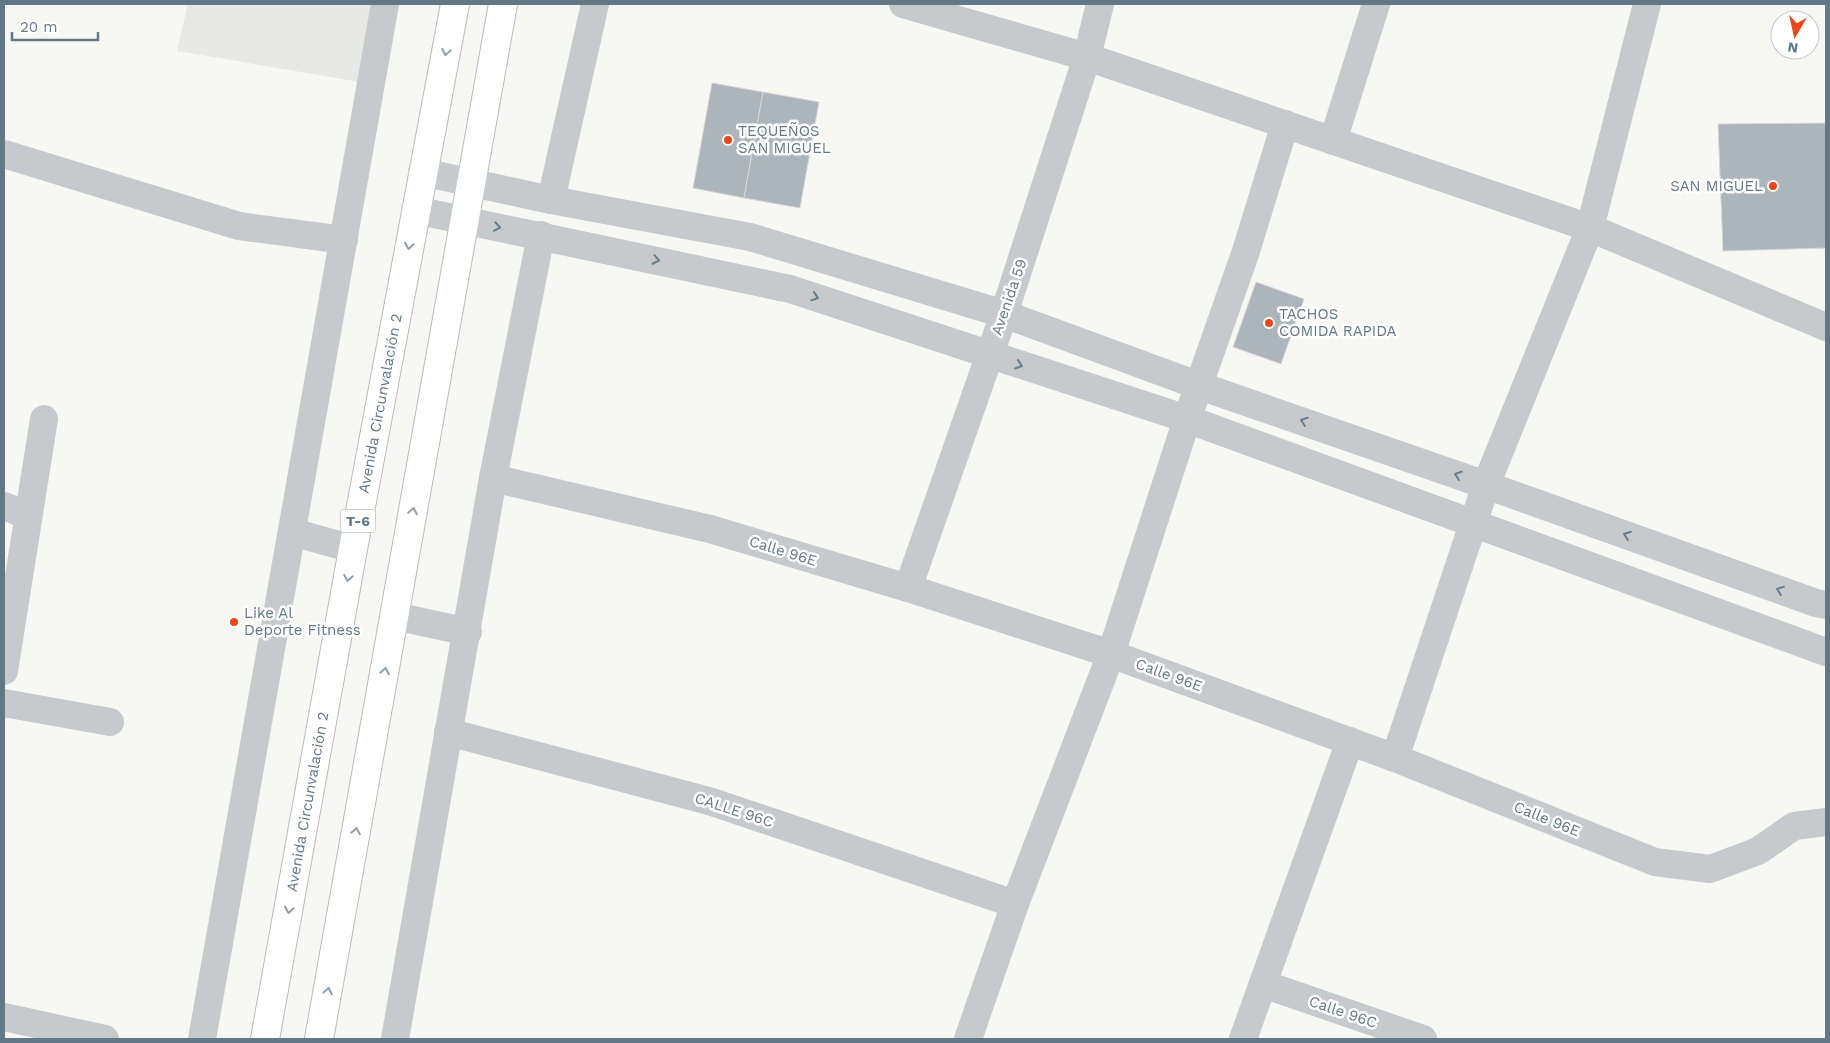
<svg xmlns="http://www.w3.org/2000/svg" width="1830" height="1043" font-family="'Work Sans',sans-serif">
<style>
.built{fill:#e8e8e7}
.building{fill:#acb5bb;stroke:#d8d8d6}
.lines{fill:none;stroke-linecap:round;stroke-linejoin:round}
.trunk-casing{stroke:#b8bcbf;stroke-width:30}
.minor{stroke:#c6cacd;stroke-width:28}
.tertiary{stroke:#c6cacd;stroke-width:28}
.trunk{stroke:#fff;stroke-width:28}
.oneway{stroke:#92a0ab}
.oneway2{stroke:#687c8a}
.poi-dot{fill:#f14419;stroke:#fff;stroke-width:2}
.labels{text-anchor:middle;stroke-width:5;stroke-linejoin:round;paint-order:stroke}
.shield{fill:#fff;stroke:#92a0ab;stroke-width:1}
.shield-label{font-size:14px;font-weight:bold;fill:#637887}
.poi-label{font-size:15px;fill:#637887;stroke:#fff;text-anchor:start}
.street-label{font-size:15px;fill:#637887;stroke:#fff}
</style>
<rect width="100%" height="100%" fill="#f7f7f3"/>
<polygon class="built" points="188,4 385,4 372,84 177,51"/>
<g class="building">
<polygon points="712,83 763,92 744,198 693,188"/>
<polygon points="763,92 819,102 800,208 744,198"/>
<polygon points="1826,123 1826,248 1723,251 1718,124"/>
<polygon points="1256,282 1304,299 1281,364 1233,347"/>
</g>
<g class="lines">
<defs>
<g id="trunk">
<path id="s1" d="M 265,1039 L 353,549 L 455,4"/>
<polyline points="319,1039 503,4"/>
</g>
</defs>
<use href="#trunk" class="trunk-casing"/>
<g class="minor">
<polyline points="903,4 1087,57 1590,228 1826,327"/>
<polyline points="1333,141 1376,4"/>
<polyline points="4,154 239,226 344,240"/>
<polyline points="422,172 551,200 750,237 1004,314 1200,386 1486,485 1816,603 1826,605"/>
<polyline points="551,200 595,4"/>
<polyline points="415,210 790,289 1187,419 1826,652"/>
<polyline points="493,478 710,529 908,588 1111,654 1395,758 1655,862 1710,869 1758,851 1794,826 1826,822"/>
<polyline points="4,506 28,516"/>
<polyline points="292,532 353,549"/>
<polyline points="908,588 1004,314 1087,57 1100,4"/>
<polyline points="395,616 468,632"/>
<polyline points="4,671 44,419"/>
<polyline points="4,703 110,722"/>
<polyline points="448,732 709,801 1015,904"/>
<polyline points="1395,758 1486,485 1590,228 1647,4"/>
<polyline points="1263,984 1423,1039"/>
<polyline points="202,1039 385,4"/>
<polyline points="395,1039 493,478 541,235"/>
<polyline points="968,1039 1015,904 1111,654 1187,419 1246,251 1285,124"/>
<polyline points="1243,1039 1350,741"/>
</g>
<polyline class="tertiary" points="4,1017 105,1039"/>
<use href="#trunk" class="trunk"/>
</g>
<defs><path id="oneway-chevron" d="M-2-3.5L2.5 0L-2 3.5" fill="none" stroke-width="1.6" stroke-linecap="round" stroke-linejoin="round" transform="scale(1.25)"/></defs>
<g class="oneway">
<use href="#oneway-chevron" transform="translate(446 52) rotate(101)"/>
<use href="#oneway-chevron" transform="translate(409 246) rotate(100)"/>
<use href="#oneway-chevron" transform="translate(413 511) rotate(-80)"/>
<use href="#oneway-chevron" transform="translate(348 578) rotate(100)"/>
<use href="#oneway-chevron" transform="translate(385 671) rotate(-80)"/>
<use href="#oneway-chevron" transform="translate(356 831) rotate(-80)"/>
<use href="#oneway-chevron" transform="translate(289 910) rotate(100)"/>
<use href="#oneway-chevron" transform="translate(328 991) rotate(-80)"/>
</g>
<g class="oneway2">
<use href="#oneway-chevron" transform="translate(497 227) rotate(10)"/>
<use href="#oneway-chevron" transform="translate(656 260) rotate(12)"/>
<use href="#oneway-chevron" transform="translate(815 297) rotate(18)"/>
<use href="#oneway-chevron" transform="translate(1019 365) rotate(18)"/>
<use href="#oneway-chevron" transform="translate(1304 421) rotate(-161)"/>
<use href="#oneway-chevron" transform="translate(1458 475) rotate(-161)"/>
<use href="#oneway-chevron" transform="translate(1627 535) rotate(-160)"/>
<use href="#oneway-chevron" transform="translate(1780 590) rotate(-160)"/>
</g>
<g class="poi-dot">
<circle cx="728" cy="140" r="5"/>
<circle cx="1773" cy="186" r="5"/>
<circle cx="1269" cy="323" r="5"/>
<circle cx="234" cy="622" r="5"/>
</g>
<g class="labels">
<rect class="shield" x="340.5" y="509.5" width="35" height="23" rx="4"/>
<g class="shield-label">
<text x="358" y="526">T-6</text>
</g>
<g class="poi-label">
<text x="738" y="136">TEQUEÑOS<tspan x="738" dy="17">SAN MIGUEL</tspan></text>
<text x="1763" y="191" text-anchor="end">SAN MIGUEL</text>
<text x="1279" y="319">TACHOS<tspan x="1279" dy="17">COMIDA RAPIDA</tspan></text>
<text x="244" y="618">Like Al<tspan x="244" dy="17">Deporte Fitness</tspan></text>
</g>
<g class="street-label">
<text transform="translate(1009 297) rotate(-71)" y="5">Avenida 59</text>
<text dy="5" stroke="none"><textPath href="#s1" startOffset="646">Avenida Circunvalación 2</textPath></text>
<text transform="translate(783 551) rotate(17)" y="5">Calle 96E</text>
<text transform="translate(1169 675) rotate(20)" y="5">Calle 96E</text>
<text dy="5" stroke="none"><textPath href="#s1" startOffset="241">Avenida Circunvalación 2</textPath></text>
<text transform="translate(734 810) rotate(18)" y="5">CALLE 96C</text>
<text transform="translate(1547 819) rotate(22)" y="5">Calle 96E</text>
<text transform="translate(1343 1012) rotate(19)" y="5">Calle 96C</text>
</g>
</g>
<rect width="1830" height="1043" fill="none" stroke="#637887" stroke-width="10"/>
<g transform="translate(1795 35) rotate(189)"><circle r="24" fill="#ffffff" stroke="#c1c9cf"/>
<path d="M0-4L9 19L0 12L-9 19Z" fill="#f14419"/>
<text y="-8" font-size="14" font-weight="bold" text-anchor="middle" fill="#637887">N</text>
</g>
<path d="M12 32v8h86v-8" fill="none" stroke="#637887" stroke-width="2.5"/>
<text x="20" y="32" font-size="15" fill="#637887" stroke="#ffffff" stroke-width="4" paint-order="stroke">20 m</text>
</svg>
